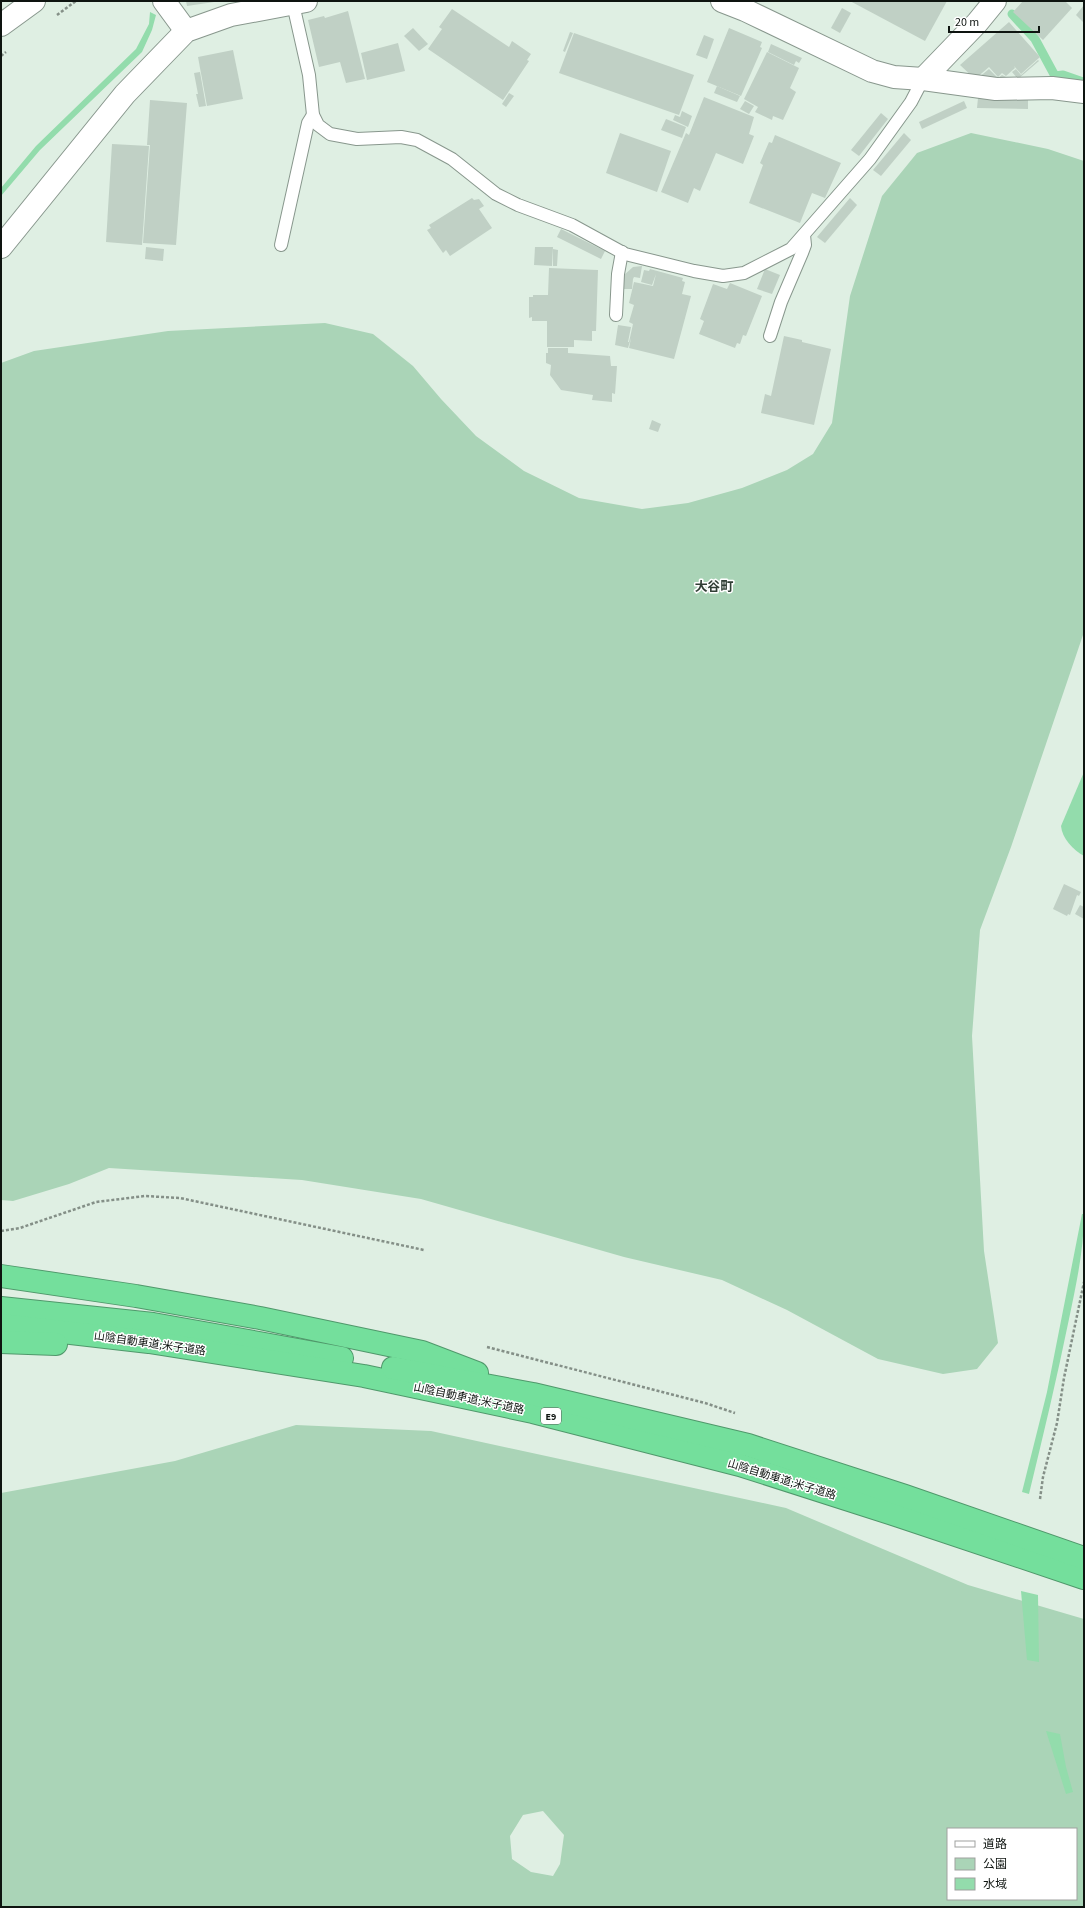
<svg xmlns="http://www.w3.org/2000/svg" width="1085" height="1908" font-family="'Source Sans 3','Noto Sans JP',sans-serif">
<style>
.green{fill:#aad4b7;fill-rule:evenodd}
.water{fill:#93dcac}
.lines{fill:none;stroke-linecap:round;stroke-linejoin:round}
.stream{stroke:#93dcac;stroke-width:9}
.building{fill:#c0d0c5}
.service-casing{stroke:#88978d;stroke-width:14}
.minor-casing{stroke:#88978d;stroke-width:24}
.secondary-casing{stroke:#88978d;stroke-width:24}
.motorway-casing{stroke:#50986b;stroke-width:24}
.path{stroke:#848f87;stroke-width:2.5;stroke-dasharray:3 2;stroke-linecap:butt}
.service{stroke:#fff;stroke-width:12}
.minor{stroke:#fff;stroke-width:22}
.secondary{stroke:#fff;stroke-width:22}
.motorway{stroke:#74df9c;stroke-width:22}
.labels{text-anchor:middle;stroke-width:3;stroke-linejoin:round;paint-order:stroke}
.shield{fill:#fff;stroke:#565a58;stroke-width:1}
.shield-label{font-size:10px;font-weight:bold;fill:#0e1410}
.street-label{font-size:11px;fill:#0e1410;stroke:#fff}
.quarter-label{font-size:13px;font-weight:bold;fill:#313e35;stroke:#fff}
</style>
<rect width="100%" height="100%" fill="#dfefe3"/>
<g class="green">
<polygon points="971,133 1048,149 1084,161 1084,632 1011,847 980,930 972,1036 984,1251 998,1343 977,1369 943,1374 878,1359 787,1310 722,1280 624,1257 421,1199 302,1180 109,1168 69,1184 13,1201 1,1200 1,363 34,351 168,331 325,323 373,334 413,366 441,399 476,436 524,471 579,498 642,509 688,503 742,488 787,470 813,454 832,423 850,296 882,196 917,153"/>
<path d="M 296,1425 L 431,1431 L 786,1508 L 968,1585 L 1084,1619 L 1084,1907 L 1,1907 L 1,1493 L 175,1461 ZM 543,1811 L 564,1835 L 560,1864 L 553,1876 L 531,1872 L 512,1859 L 510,1836 L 523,1815 ZM 948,1829 L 1076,1829 L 1076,1899 L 948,1899 Z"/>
</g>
<g class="water">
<polygon points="150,12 156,15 152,30 142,52 40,150 1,196 1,188 36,146 136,49 149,24"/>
<path d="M 1084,772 L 1084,856 C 1073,850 1062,838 1061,826 Z"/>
<path d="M 1082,1214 L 1084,1214 C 1084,1250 1076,1285 1069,1319 C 1057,1378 1043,1436 1029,1494 L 1022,1492 L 1047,1392 Z"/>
<polygon points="1021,1591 1038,1595 1039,1662 1027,1660"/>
<polygon points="1046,1731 1060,1734 1066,1767 1073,1792 1066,1794"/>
</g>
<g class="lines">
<polyline class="stream" points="1012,14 1035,39 1055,76 1063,75 1083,82"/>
</g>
<g class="building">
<polygon points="186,1 214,1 214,2 187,6"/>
<polygon points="850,1 947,1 925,41"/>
<polygon points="1023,1 1065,1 1072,8 1043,40 1013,12"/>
<polygon points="1084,5 1084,23 1076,15"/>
<polygon points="842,8 851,13 840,33 831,28"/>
<polygon points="452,9 509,47 512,41 531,54 527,60 529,61 503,100 428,49 442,29 439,27"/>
<polygon points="348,11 365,79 346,83 340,62 319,67 308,20 324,16 325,18"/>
<polygon points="1009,22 1040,57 1021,74 1014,66 1015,68 1006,76 1002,73 998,77 989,67 975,79 960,65"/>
<polygon points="413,28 428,44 419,51 404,36"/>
<polygon points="729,28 762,42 760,47 762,48 741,96 707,82"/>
<polygon points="570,32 573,33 565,52 563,51"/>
<polygon points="574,33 694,75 679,115 559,73"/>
<polygon points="704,35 714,39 707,59 696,55"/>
<polygon points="398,43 405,71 367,80 361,53"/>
<polygon points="771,44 802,58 799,63 796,61 794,65 768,52"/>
<polygon points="233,50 243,99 207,106 198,57"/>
<polygon points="767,52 799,68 790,88 796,92 783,120 773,116 772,120 755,112 758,107 744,99"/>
<polygon points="1038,60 1039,61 1018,79 1012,72 1016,69 1021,75"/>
<polygon points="989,69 998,78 1002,75 1010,79 978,78"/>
<polygon points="200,72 206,106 199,107 196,94 198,94 194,73"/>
<polygon points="717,86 740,96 737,102 714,93"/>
<polygon points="509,93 514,96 506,107 502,104"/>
<polygon points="704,97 754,117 749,134 754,136 743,164 716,153 700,191 694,188 688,203 661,192 686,133 689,135"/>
<polygon points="978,98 1028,100 1028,109 977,108"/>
<polygon points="150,100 187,103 176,245 143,243 150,145 147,145"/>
<polygon points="745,101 754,106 749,114 740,109"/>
<polygon points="964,101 967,108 922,129 919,122"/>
<polygon points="682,111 692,116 688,127 673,120 675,115 680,117"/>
<polygon points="881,113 888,119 859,156 851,150"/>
<polygon points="666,119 686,127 682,138 661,130"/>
<polygon points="620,133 671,151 657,192 606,173"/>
<polygon points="904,133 911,140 881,176 873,170"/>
<polygon points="775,135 841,163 825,198 812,193 800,223 749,203 763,165 760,163 769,142 772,143"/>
<polygon points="112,144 149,146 142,245 106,242"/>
<polygon points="472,198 474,200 479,199 484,206 479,209 492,228 450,256 446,250 443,253 427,230 431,228 429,225"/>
<polygon points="850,198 857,205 825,243 817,237"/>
<polygon points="561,229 605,251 601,259 557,237"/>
<polygon points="146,247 164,249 163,261 145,259"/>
<polygon points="535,247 553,247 552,266 534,265"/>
<polygon points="553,249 558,250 557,266 553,266"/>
<polygon points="642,266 640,278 634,277 633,279 632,289 624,289 624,275 633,267"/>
<polygon points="549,268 598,270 596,331 592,331 592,341 574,340 574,347 547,347 547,321 532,321 532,317 529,318 529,297 533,297 533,295 548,295"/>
<polygon points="650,269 683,278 682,281 685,282 682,294 691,296 674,359 629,348 631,338 628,348 615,345 618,325 631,327 628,342 629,342 633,324 629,322 634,305 629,303 634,282 653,286 656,274 652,285 641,282 644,270 649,271"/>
<polygon points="765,269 780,275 772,294 757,289"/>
<polygon points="730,283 762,296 746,336 743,335 740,344 737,343 735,348 699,334 704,321 700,319 713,284 727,289"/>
<polygon points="784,336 802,340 802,342 831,349 814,425 761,413 765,394 771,396"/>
<polygon points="548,348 568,348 568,353 610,356 611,366 617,366 615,394 612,393 612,402 592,400 593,395 561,390 550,375 551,365 546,363 546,353 548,353"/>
<polygon points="652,420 661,424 658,432 649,429"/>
<polygon points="1064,884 1081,892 1079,896 1077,895 1070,915 1068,914 1067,916 1053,909"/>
<polygon points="1080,905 1084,907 1084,919 1075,914"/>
</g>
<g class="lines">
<defs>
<g id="service">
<polyline points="293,4 309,75 313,115 318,125 330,134 357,139 401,137 417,140 452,159 496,194 518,205 572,225 625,254 694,271 723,276 744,273 791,249 870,159 911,102 923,79"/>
<polyline points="281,245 308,123 313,115"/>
<polyline points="616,315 618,274 622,252"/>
<polyline points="770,336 781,302 802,253 805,245 804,235"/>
</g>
<g id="minor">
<polyline points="164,1 186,31"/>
<polyline points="722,1 745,10 872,71 894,77 923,79 996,89 1052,88 1084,92"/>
<polyline points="923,79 977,23 995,1"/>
<polyline points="1,247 125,94 186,31 231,15 306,1"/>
</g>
<polyline id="secondary" points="1,25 34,1"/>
<g id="motorway">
<polyline points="1,1276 136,1296 260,1318 422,1352 477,1373"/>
<polyline points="1,1308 153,1324 342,1358"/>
<polyline points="1,1325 149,1342 364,1376 533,1412 740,1465 899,1516 1084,1578"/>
<polyline points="1,1342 56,1344"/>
<polyline points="393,1368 533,1394 748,1445 905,1496 1084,1558"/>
</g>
</defs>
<use href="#service" class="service-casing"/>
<use href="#minor" class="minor-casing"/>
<use href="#secondary" class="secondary-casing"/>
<use href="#motorway" class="motorway-casing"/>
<g class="path">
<polyline points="57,15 76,1"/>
<polyline points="1,56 6,52"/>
<polyline points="1,1231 20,1228 96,1202 145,1196 180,1198 424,1250"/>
<polyline points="487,1347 705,1403 735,1413"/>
<polyline points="1040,1499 1043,1477 1057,1423 1064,1378 1084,1282"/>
</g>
<use href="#service" class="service"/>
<use href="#minor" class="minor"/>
<use href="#secondary" class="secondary"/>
<use href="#motorway" class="motorway"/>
</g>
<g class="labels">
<rect class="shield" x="541" y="1408" width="20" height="16" rx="3"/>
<g class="shield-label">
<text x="551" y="1420">E9</text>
</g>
<g class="street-label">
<text transform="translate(150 1343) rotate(8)" y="4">山陰自動車道;米子道路</text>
<text transform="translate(469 1398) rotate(12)" y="4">山陰自動車道;米子道路</text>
<text transform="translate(782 1479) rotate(17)" y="4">山陰自動車道;米子道路</text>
</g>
<g class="quarter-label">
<text x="714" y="591">大谷町</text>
</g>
</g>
<rect width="1085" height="1908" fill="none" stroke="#0e1410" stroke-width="4"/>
<rect x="947" y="1828" width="130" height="72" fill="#ffffff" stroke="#9fa19f"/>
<rect x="955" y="1841" width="20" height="6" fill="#ffffff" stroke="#9fa19f"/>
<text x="983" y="1848" font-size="12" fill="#0e1410">道路</text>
<rect x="955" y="1858" width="20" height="12" fill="#aad4b7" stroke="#9fa19f"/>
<text x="983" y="1868" font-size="12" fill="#0e1410">公園</text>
<rect x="955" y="1878" width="20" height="12" fill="#93dcac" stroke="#9fa19f"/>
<text x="983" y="1888" font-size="12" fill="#0e1410">水域</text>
<path d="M949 26v6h90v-6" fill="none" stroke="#0e1410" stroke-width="2"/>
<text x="955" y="26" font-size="12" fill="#0e1410" stroke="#ffffff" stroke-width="3" paint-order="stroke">20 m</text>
</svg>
